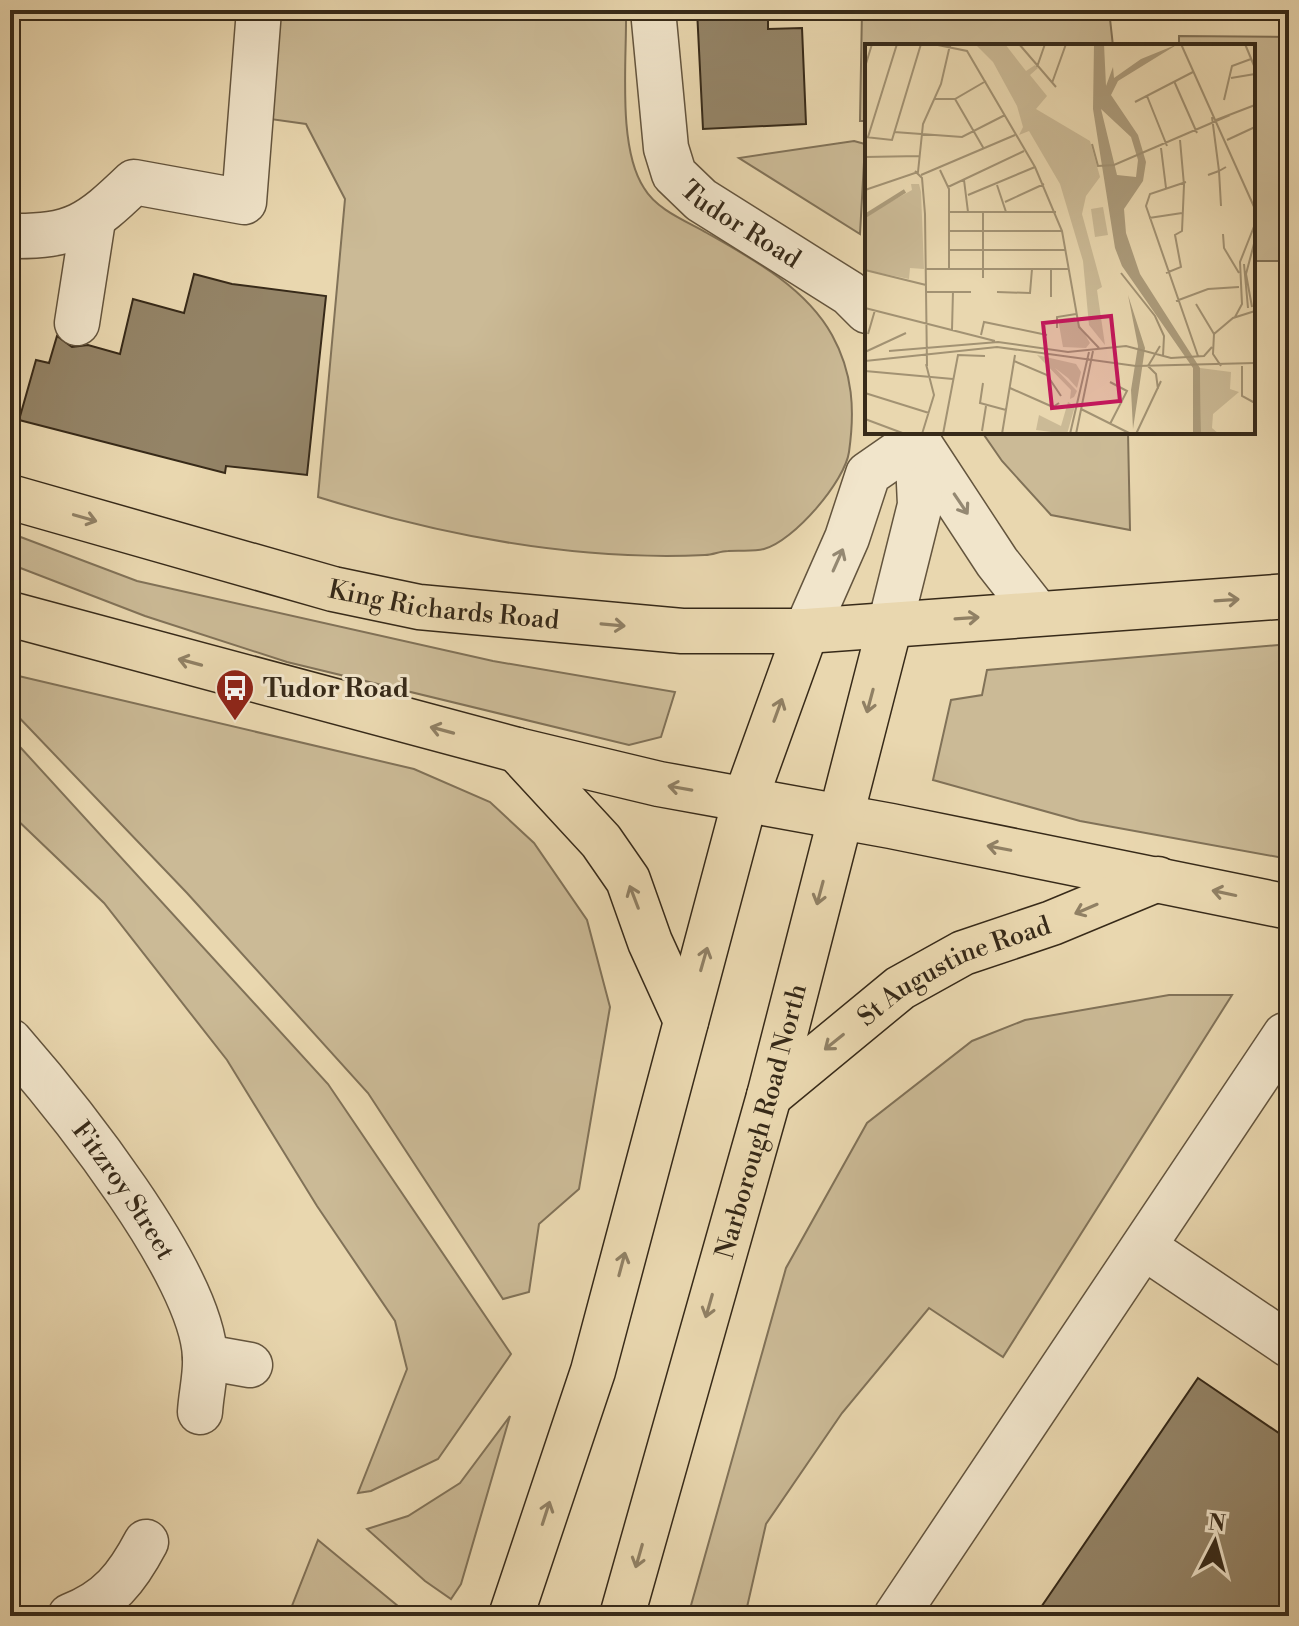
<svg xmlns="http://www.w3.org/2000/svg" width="1299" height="1626" font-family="'Libre Bodoni',serif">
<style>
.green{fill:#cbba96;stroke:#817258;stroke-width:2}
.building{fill:#948467;stroke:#372a19;stroke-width:2}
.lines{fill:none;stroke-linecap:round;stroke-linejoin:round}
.minor-casing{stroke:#64553e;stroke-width:47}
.major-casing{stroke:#372a19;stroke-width:47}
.minor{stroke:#f1e5cb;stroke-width:44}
.major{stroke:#e9d7af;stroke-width:44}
.oneway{stroke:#948872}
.oneway2{stroke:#908064}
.labels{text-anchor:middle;stroke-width:6;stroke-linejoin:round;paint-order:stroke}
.street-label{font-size:26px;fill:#372a19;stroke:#f1e5cb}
.poi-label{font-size:26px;font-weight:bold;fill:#372a19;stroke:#f1e5cb;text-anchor:start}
.inset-river{fill:none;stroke:#ac9c7c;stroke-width:4}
.inset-road{fill:none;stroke:#a29273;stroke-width:2}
.view{fill:#c2185b;fill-opacity:0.15;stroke:#c2185b;stroke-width:4}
.inset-edge{fill:none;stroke:#372a19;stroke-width:4}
</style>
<rect width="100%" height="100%" fill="#e9d7af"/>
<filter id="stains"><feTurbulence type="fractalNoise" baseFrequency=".0025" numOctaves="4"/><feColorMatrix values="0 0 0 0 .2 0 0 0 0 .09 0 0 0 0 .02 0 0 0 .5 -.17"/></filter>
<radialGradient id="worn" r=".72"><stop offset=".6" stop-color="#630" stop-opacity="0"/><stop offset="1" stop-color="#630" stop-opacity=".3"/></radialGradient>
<g class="green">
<path d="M 278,10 L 626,10 C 627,60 617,147 644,188 C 657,210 686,221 707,233 C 753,259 806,288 832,335 C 853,373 855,410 849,452 C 845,481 794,541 764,549 C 753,552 740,550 728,551 C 720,551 713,555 705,555 C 576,561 440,535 318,497 L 345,199 L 306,124 L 270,119 Z"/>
<polygon points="862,10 1109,10 1113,46 867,46 867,121 860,121"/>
<polygon points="1179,36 1289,37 1289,261 1253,261 1253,46 1179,46"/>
<polygon points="854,141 865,144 860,234 739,158"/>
<polygon points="982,432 1128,432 1130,530 1051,515 1002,461"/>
<polygon points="10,533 137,581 493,661 675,692 661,737 629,745 287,662 145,616 10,564"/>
<polygon points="1289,644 1289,859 1080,821 933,780 951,700 982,695 987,670"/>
<polygon points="10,674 414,769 490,802 534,843 587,920 610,1007 579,1189 539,1224 529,1292 503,1299 368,1093 187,893 10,708"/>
<polygon points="10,736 328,1084 511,1354 438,1459 371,1491 358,1493 407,1369 395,1321 317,1206 227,1060 104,903 10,813"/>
<polygon points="1169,995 1232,995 1003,1357 929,1308 842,1413 766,1524 745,1616 688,1616 786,1268 867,1123 972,1041 1025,1020"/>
<polygon points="510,1416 461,1584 451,1599 425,1581 367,1529 408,1516 460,1483"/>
<polygon points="318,1540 410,1616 288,1616"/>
</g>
<g class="building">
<polygon points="697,10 768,10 768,29 802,28 806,124 703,129"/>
<polygon points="194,274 232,284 326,296 307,475 226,466 225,473 19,420 36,360 49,363 57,336 72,347 88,345 120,354 133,299 184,313"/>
<polygon points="1198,1378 1289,1440 1289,1616 1035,1616"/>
</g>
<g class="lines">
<defs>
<g id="minor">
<path id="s1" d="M 653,10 L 666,148 L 674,174 L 701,200 L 849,293 L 867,311"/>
<path d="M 10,236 C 74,237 89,225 134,182 L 244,202 L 259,10"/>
<polyline points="77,323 93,220"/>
<polyline points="917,440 997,562 1037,613"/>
<polyline points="890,625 920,505 917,440"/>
<polyline points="806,631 847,538 868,474 917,440"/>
<path id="s2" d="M 10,1041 C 66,1105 202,1273 205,1357 C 206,1375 201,1394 200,1412"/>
<polyline points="1144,1247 1289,1345"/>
<polyline points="205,1357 250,1365"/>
<path d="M 70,1616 C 109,1601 127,1578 146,1542"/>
<polyline points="896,1616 1285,1035"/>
</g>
<g id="major">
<path id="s3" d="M 10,497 L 333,589 L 419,607 L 682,631 L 806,631 L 1289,596"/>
<polyline points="10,614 517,750 659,784 891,826 1289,907"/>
<polyline points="517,750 601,841 628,880 650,942 686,1021"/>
<path id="s4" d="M 769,1096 L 900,988 L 963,953 L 1052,923 L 1158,879"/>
<polyline points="511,1616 593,1371 745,800 806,631"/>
<path id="s5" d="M 622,1616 L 769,1096 L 890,625"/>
</g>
</defs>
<use href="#minor" class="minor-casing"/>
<use href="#major" class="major-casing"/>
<use href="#minor" class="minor"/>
<use href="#major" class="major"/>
</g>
<defs><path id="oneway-shaft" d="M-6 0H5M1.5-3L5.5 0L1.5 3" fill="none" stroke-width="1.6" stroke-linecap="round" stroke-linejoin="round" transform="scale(2)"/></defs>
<g class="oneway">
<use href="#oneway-shaft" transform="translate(961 504) rotate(56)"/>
<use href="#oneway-shaft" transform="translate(838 560) rotate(-66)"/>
</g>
<g class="oneway2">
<use href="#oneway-shaft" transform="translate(85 518) rotate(16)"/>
<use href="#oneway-shaft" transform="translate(1227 600) rotate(-4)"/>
<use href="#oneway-shaft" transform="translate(967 618) rotate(-4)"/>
<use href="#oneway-shaft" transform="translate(613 625) rotate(5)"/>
<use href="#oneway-shaft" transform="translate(190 662) rotate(-165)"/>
<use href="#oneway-shaft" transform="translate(870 701) rotate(105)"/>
<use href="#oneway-shaft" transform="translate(778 710) rotate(-70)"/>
<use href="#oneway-shaft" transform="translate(442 730) rotate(-165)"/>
<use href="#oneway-shaft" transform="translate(680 788) rotate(-170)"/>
<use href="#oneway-shaft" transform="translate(999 848) rotate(-169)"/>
<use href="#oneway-shaft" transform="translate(820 893) rotate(105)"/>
<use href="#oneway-shaft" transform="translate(1224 893) rotate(-168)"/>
<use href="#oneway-shaft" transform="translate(634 897) rotate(-111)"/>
<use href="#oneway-shaft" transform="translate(1086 909) rotate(157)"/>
<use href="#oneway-shaft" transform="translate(704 959) rotate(-74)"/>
<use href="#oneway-shaft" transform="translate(834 1042) rotate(141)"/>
<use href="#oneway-shaft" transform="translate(622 1264) rotate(-75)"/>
<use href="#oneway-shaft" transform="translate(709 1306) rotate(106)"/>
<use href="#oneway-shaft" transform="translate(546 1513) rotate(-72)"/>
<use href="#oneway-shaft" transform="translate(639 1556) rotate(106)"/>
</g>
<defs>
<symbol id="bus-pin" viewBox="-11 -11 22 30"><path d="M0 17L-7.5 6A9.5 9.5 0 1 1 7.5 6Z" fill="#8f2418" stroke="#f1e5cb"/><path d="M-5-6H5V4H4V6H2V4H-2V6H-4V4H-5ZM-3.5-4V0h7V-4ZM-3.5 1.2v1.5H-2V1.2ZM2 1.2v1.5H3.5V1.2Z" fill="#fff"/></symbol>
</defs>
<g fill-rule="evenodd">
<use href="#bus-pin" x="213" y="666" width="44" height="60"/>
</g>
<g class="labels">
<g class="street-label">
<text dy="9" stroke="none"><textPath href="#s1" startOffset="250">Tudor Road</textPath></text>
<text dy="9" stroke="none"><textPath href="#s3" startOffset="448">King Richards Road</textPath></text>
<text dy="9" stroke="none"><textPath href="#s4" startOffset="226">St Augustine Road</textPath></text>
<text dy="9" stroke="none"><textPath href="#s5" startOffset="514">Narborough Road North</textPath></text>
<text dy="9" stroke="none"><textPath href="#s2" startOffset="188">Fitzroy Street</textPath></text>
</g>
<g class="poi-label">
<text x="263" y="697">Tudor Road</text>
</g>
</g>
<g transform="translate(865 44)">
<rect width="390" height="390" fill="#e9d7af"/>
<path d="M 110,0 L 140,0 L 161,27 L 170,21 L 173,24 L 165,31 L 182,52 L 171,65 L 225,97 L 235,133 L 221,152 L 217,170 L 237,243 L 232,246 L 240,301 L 224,281 L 218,217 L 195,140 L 164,87 L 154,91 L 158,83 L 152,62 L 128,18 ZM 46,140 L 54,140 L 56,148 L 59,225 L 45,224 L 44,235 L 0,226 L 0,172 L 47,146 ZM 238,163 L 243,191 L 230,193 L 226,165 ZM 210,273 L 225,299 L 221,304 L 198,303 L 193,275 ZM 172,311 L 211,320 L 216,328 L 212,344 L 203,334 L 190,324 L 212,347 L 209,353 L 205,355 L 206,346 ZM 335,324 L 366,328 L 365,345 L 374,348 L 348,370 L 347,384 L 354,390 L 336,390 ZM 203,358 L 210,362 L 202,390 L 171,386 L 174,371 L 196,382 Z" fill="#cbba96"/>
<path d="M 229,0 L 239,0 L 241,42 L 248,23 L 249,34 L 276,15 L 313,0 L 253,37 L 246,51 L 273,91 L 281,118 L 278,137 L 259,165 L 261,189 L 275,230 L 335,324 L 336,390 L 328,390 L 328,324 L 257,222 L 250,204 L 228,65 ZM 236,65 L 266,93 L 273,116 L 271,133 L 252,131 ZM 263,251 L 280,304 L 268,385 L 266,346 L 273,302 Z" fill="#ac9c7c" fill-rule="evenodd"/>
<path class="inset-river" d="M 0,172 L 40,147"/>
<path class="inset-road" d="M 68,0 L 102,7 L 170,123 L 197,187 L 214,283 L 234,304M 154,0 L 191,43M 316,0 L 390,165M 380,0 L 390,24M 0,23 L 7,0M 172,23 L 180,0M 366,34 L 390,30M 309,37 L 332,89M 187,39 L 201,0M 282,52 L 302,102M 70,55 L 90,55 L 121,37M 90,55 L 119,105M 359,56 L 367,22 L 386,15M 270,58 L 328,28M 347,73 L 354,127 L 361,123M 351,76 L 390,61M 29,88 L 97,93 L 140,71M 0,93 L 27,96 L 56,0M 3,93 L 32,0M 362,96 L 390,83M 227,100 L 233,122 L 249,121 L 365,71M 296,104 L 301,144M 0,113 L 55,112M 75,126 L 84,145 L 84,225M 50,127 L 57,134 L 60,170 L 62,322M 56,131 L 150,91M 343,131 L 354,127 L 356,162M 99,136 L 103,168M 321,138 L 285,150 L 281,162 L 333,312M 132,141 L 141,168M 83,143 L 159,107M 0,146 L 53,128 L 58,80 L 76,40 L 85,1M 103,151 L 170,123M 140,158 L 179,140M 84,168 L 191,168M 118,169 L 118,234M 284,174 L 317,169M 84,187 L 197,187M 358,190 L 359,204 L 374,229M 84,206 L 201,206M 379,220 L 383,264M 61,225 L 204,225M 186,225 L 186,253M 0,226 L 61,241M 256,229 L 290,272 L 299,292 L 298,312M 301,229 L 316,223 L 310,191 L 317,187 L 319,141 L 315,96M 61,248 L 106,248M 132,248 L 165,249 L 167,225M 311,257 L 343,245 L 374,243M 331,260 L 349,290M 387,263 L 381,230 L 390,196M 0,264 L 130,297M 370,273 L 377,260 L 375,218 L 390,180M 192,284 L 192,273 L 211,270M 87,286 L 88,247M 3,290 L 10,266M 116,291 L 119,278 L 182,291M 24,307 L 133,298 L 203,308 L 261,302 L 306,314 L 339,312 L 347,303M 0,308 L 41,289M 0,317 L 132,303 L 271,322 L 390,319M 149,317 L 182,331 L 196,352M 356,322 L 348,310 L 349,290 L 368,274 L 390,267M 377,322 L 377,352 L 390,359M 0,327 L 88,335M 118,339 L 115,359 L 141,366M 145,344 L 188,363 L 194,359M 293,345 L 291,330 L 283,322 L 295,302M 0,349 L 64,369M 216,365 L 266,390M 0,375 L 40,390M 245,380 L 262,347 L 245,338M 117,387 L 121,362M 57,390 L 69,351 L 61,320M 78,390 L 93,311 L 120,312M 137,390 L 150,311M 205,390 L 224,308M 211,390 L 228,307M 271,390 L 296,337"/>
<path class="view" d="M 246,272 L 255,357 L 187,364 L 178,279 Z"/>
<rect width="390" height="390" class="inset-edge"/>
</g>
<rect width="1299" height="1626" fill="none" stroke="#e9d7af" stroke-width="40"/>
<rect x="12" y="12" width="1275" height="1602" fill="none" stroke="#372a19" stroke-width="4"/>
<rect x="20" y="20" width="1259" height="1586" fill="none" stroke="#372a19" stroke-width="2"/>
<g transform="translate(1215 1542) rotate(6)" stroke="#f1e5cb" stroke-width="6" paint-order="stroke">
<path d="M0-6L14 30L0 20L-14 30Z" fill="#372a19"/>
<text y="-12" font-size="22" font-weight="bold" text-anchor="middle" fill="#372a19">N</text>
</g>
<rect width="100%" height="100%" filter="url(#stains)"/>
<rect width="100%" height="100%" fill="url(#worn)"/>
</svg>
